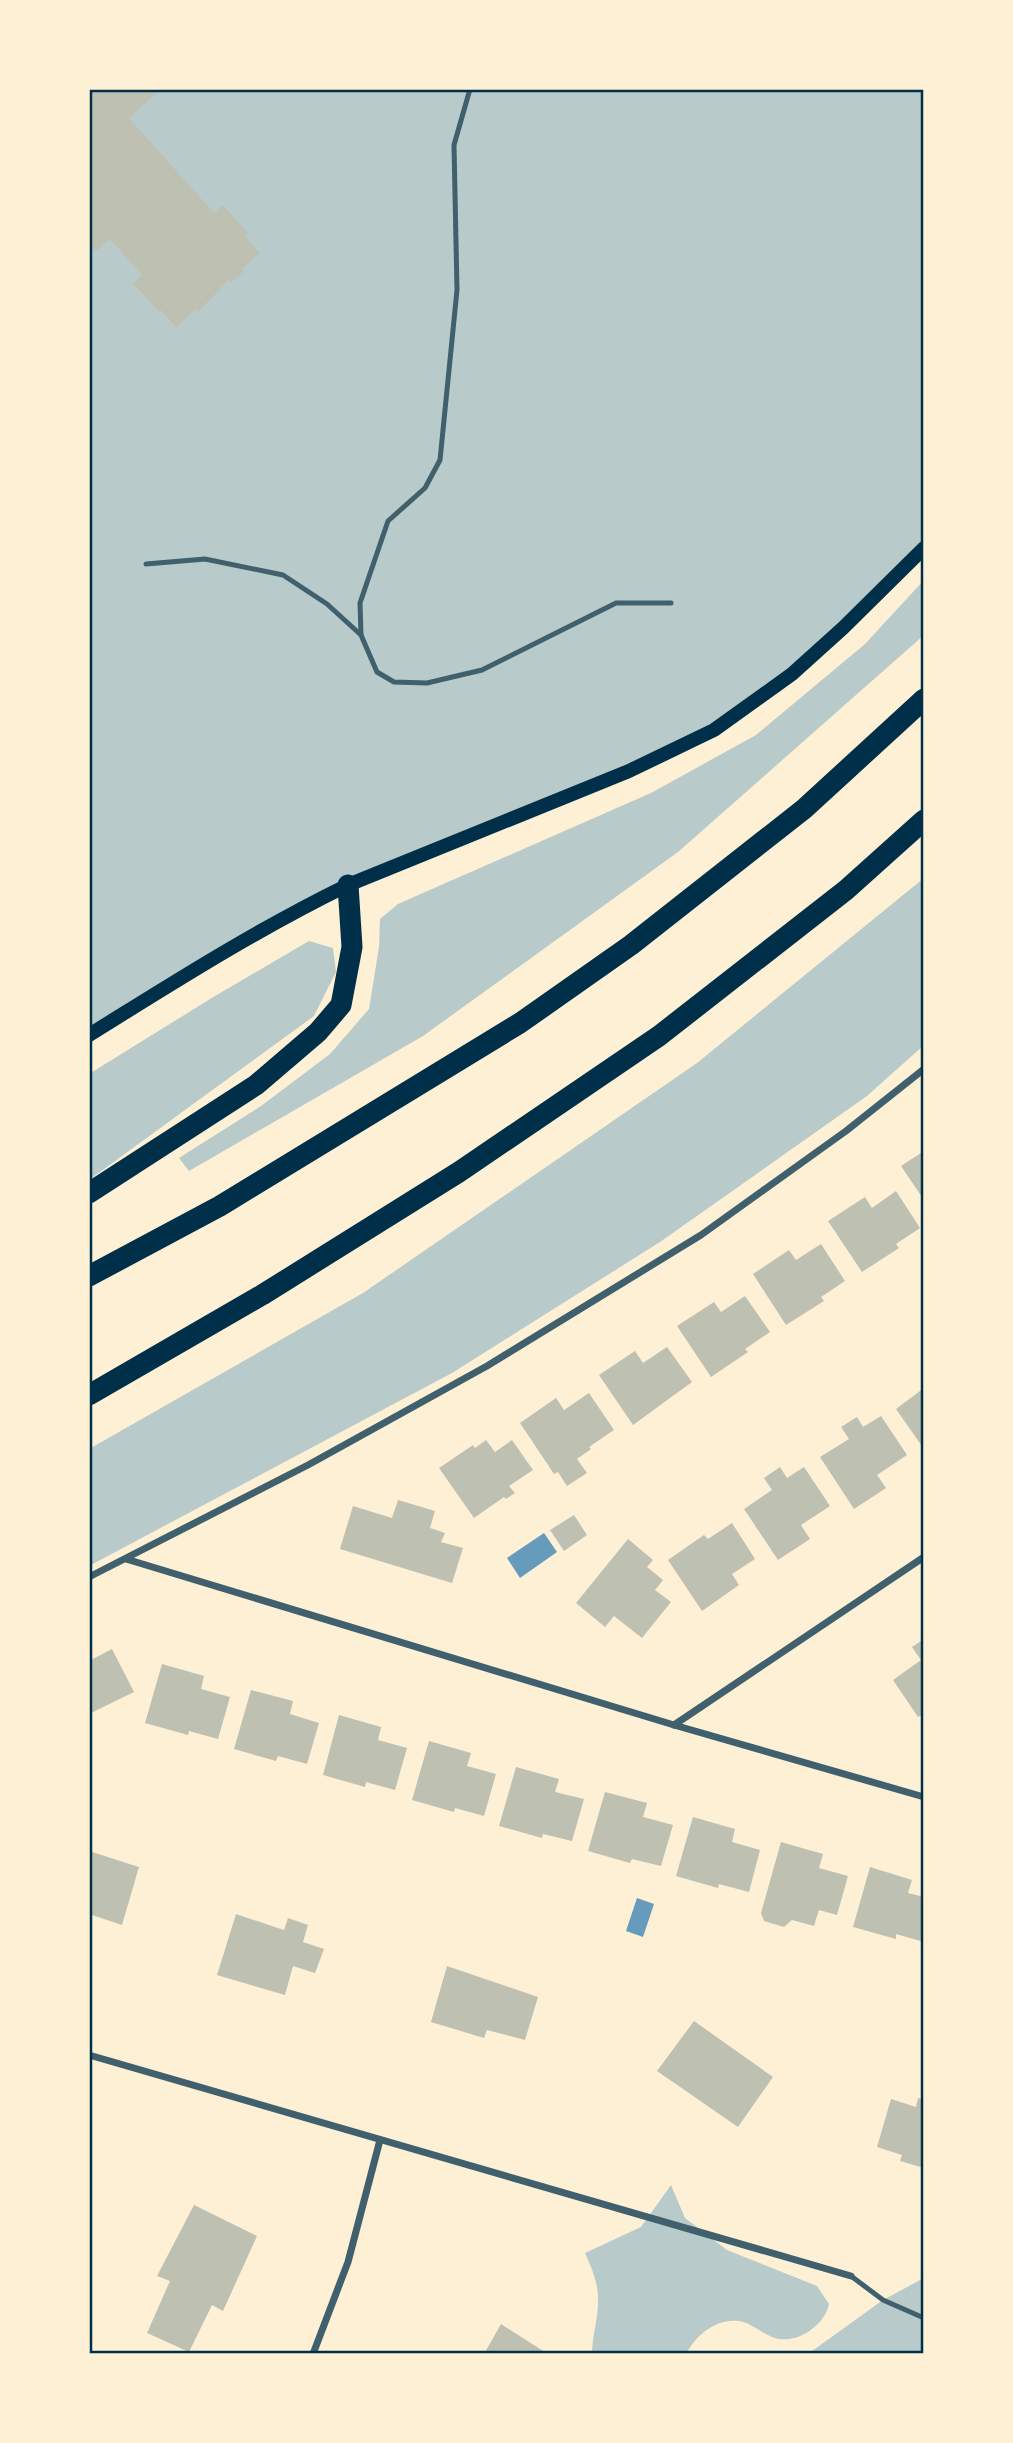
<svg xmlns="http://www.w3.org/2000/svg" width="1013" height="2443" font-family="'Space Grotesk',sans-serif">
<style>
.green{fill:#b9caca}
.water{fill:#669bbc}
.building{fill:#bec0b2}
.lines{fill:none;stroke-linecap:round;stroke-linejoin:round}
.service{stroke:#3f606c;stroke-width:5}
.minor{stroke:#3f606c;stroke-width:7}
.secondary{stroke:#003049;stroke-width:14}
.motorway{stroke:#003049;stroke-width:21}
.neatline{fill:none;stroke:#003049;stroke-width:2.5}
</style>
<rect width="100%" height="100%" fill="#fdf0d5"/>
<g class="green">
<polygon points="89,89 924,89 924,548 843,628 714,730 348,885 89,1035"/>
<polygon points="924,580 924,635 678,852 423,1036 189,1171 179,1158 261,1106 330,1054 369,1009 379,947 380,919 398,904 651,793 756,735 865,644"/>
<polygon points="924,878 924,1045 867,1096 660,1242 452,1373 89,1566 89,1449 363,1293 697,1063"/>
<polygon points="309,941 333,948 336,972 314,1016 89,1180 89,1074 215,996"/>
<path d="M 671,2185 L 685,2218 L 727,2250 L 817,2286 L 829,2304 C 825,2324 801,2342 779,2339 C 765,2337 753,2323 739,2321 C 716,2318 696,2335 686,2354 L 592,2354 C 592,2336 598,2320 598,2302 C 599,2285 592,2269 585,2253 L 641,2227 Z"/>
<polygon points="924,2278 924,2354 808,2354 883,2300"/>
</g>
<g class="water">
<polygon points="544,1533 557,1552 520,1578 507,1558"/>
<polygon points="637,1898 654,1904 643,1937 626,1931"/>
</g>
<g class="building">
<polygon points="89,89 161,89 129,118 214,213 223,205 248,233 245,236 260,253 242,269 244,271 231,283 229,280 198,312 196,309 176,327 161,310 159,312 133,283 142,275 110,239 96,251 89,243"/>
<polygon points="924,1151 924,1200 901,1166"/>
<polygon points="896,1191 920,1228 896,1244 899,1248 862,1272 828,1221 865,1197 872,1208"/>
<polygon points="821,1244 845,1281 821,1297 824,1301 786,1325 753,1274 789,1250 796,1260"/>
<polygon points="745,1296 770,1332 745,1349 748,1352 711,1377 677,1326 714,1302 721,1312"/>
<polygon points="667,1347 692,1382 633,1425 599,1375 635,1351 643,1363"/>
<polygon points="924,1388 924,1449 896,1409"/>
<polygon points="589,1393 614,1430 589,1447 591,1449 577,1459 587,1473 567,1486 558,1472 554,1474 520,1423 556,1398 564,1410"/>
<polygon points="881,1416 907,1455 877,1475 886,1488 854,1509 820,1457 849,1439 841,1427 857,1417 863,1427"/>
<polygon points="486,1440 495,1452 512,1440 533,1470 509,1486 515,1493 506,1499 504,1497 474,1518 439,1468 473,1445 475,1448"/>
<polygon points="780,1467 787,1478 804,1467 830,1506 801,1525 810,1539 778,1560 744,1509 772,1490 764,1478"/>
<polygon points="398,1500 435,1511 430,1528 445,1533 441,1542 463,1548 452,1583 340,1549 353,1506 392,1518"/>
<polygon points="574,1515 587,1535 564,1551 550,1530"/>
<polygon points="732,1523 755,1559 732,1574 739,1585 702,1611 668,1560 704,1535 708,1539"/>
<polygon points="628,1539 653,1560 647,1567 663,1580 655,1590 671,1602 642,1638 614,1616 605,1627 576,1603"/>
<polygon points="924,1639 924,1714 918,1717 893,1680 921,1660 912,1647"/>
<polygon points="112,1649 134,1692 89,1714 89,1661"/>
<polygon points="162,1664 204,1676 201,1689 230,1697 218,1739 189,1731 188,1735 145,1723"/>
<polygon points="251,1690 293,1701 290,1714 319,1723 307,1764 278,1756 276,1761 234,1749"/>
<polygon points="339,1715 381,1727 378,1740 407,1748 395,1790 366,1782 365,1787 323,1775"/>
<polygon points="429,1741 471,1753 467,1766 496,1774 484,1816 455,1808 454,1812 412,1800"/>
<polygon points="516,1767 559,1779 555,1792 584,1799 572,1841 543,1834 542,1838 499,1826"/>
<polygon points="605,1792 647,1803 643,1817 673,1825 661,1866 632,1859 630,1863 588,1851"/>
<polygon points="693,1817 735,1829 732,1842 760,1850 749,1892 719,1884 718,1888 676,1876"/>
<polygon points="781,1842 823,1854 819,1868 848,1876 837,1915 819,1910 814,1926 792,1920 784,1927 764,1921 761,1913"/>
<polygon points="89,1851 139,1867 122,1925 89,1914"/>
<polygon points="870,1867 912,1880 908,1893 924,1897 924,1942 896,1934 896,1939 853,1927"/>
<polygon points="236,1914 284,1930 288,1918 308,1925 303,1942 324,1949 315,1973 293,1966 285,1995 217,1975"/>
<polygon points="447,1966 538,1997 525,2040 487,2030 484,2038 431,2022"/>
<polygon points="694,2021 773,2077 738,2127 657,2071"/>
<polygon points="918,2098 924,2100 924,2168 900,2161 902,2155 877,2147 891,2099 916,2107"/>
<polygon points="194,2205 257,2236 223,2311 212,2305 189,2352 147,2333 170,2281 157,2276"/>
<polygon points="501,2324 548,2354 484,2354"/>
</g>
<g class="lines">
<g class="service">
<polyline points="470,89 454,145 457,290 440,460 425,488 388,521 360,603 361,635 377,672 394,682 427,683 482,670 616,603 671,603"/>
<polyline points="146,564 205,559 283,575 327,604 361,635"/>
<polyline points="851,2276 883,2300 924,2318"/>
</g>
<g class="minor">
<polyline points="126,1559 674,1725 924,1797"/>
<polyline points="89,1577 308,1465 487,1366 701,1235 846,1131 924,1069"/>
<polyline points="674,1725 924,1557"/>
<polyline points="89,2055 851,2276"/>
<polyline points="313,2354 348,2262 380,2140"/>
</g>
<path class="secondary" d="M 89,1035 C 176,981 256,930 348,885 L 629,771 L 714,730 L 792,674 L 843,628 L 924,548"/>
<g class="motorway">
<polyline points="89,1193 256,1085 318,1032 341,1005 352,947 348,885"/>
<polyline points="89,1276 220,1206 520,1023 631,945 804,809 924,699"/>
<polyline points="89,1395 262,1295 459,1172 659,1036 846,890 924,820"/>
</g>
</g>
<rect width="1013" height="2443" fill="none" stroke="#fdf0d5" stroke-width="182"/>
<rect x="91" y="91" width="831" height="2261" class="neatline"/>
</svg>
